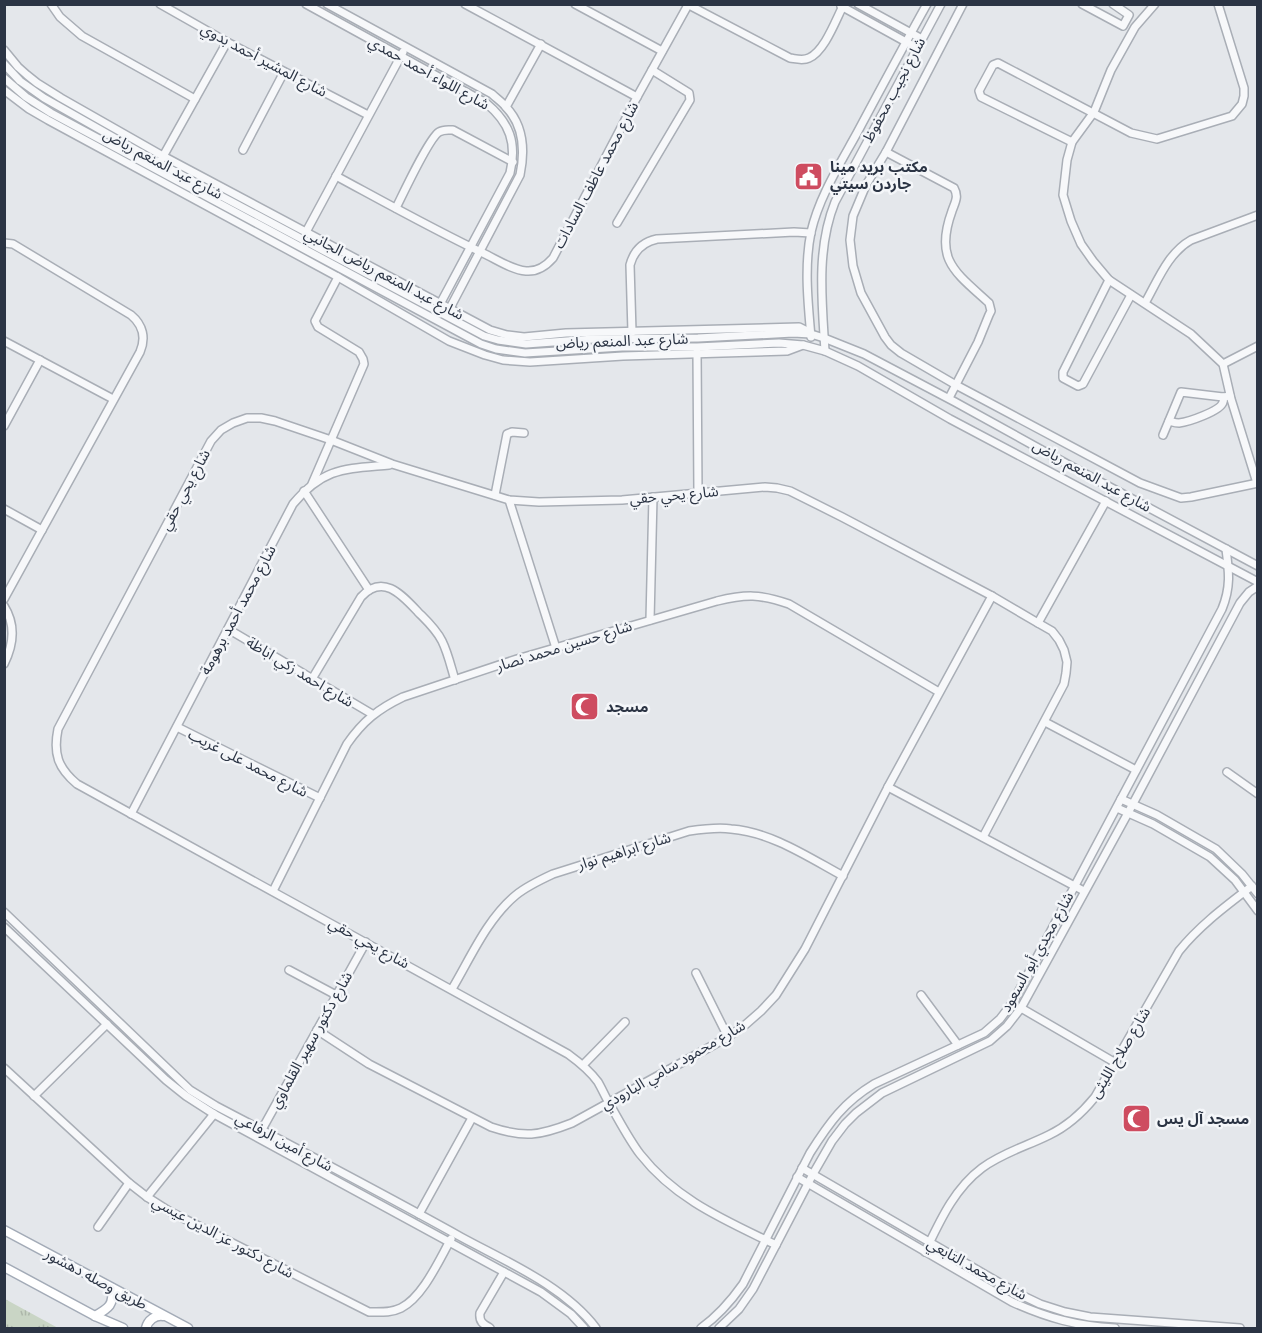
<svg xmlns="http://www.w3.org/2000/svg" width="1262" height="1333" font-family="'Varela Round','Noto Sans Arabic',sans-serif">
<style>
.grass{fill:url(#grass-tufts)}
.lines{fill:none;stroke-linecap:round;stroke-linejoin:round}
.minor-casing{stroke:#a9aeb6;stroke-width:10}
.major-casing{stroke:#a3abb7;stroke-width:11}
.minor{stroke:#f7f8fa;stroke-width:7}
.major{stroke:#fff;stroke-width:8}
.labels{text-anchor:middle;stroke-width:5;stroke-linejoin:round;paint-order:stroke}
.street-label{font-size:15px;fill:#2b3444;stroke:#f4f6f9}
.poi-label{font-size:15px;font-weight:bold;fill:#2b3444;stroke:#f4f6f9;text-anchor:start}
</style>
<defs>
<pattern id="grass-tufts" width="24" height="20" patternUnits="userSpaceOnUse" patternTransform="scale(1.5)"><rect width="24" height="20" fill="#c9d5c5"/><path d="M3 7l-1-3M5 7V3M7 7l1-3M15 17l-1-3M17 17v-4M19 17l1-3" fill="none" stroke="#adb7aa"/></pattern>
</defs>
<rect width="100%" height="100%" fill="#e4e7eb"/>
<polygon class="grass" points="5,1299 58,1328 5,1328"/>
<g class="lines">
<defs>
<g id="minor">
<polyline points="51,4 60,17 82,36 195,99"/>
<polyline points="160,4 227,42 368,115"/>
<path d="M 306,4 L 486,103 C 510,123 517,143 510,173 L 439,306"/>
<path d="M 327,4 L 492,94 C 496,98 502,102 506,107 C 524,126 525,151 520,175 L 449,310"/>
<polyline points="465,4 637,97"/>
<polyline points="575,4 662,51"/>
<path d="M 687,4 L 790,58 C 797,59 803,61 809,58 C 825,51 836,19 844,4"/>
<polyline points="858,4 922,39"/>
<polyline points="963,4 886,152 866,185 853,216 850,240 853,266 861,293 885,337 891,345 901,353 956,385 1140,483 1181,498 1191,497 1258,483"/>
<polyline points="1082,4 1123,26 1129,15 1113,4"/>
<polyline points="1155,4 1135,27 1111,70 1094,112 1072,142 1067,160 1063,195 1071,221 1081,244 1093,261 1109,280 1191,334 1223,364 1231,399 1257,483"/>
<polyline points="841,6 917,48"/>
<polyline points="4,50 18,67 27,75 37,83 61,98 163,156 490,330 507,335 524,337 566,333 799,327 807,331 809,334"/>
<polyline points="4,64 20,81 44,98 159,163 484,336 498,340 526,344 594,339 698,338 793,333 811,334 824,338 864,354 955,402 1078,470 1258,566"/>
<polyline points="4,78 26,97 51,113 481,344 496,349 525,353 622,347 697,347 779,343 803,345 825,351 858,366 950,419 1258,582"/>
<polyline points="4,90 29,109 48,120 338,277 449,341 485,355 503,360 530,362 623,356 787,351 803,345"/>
<polyline points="506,107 541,44"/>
<polyline points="1072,142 981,97 979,91 993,65 998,63 1131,133 1157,139 1232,116 1242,104 1244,96 1244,88 1218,4"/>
<polyline points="243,150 284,72"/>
<path d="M 886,152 L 954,188 C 959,197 955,202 952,211 C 934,260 955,272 989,303 L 991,311 L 989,315 L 978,342 L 949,398"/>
<polyline points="161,160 227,42"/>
<path d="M 336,176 C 386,203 436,231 487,255 C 499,261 513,270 526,271 C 537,272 546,266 553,258 L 637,97 L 688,5"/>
<path d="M 396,208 C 403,194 429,138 439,132 C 444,129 448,130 453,130 L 513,162"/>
<polyline points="617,223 690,100 689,93 652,70"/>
<polyline points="306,232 403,52"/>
<path d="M 4,243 L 13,244 L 131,315 C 143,325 146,338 140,352 L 4,599"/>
<polyline points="1109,280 1063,372 1063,378 1078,386 1083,384 1131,295"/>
<path d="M 1145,303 C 1158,280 1168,253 1191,240 L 1258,215"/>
<path d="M 632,332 L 630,265 C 634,250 643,242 657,239 L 794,232 L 811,233"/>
<path d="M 811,337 C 808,303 804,266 811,232 C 819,197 840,164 857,133 C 880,90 903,47 927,4"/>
<polyline points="4,341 113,399"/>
<path d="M 825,351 C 822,301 816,249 835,202 L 941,4"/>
<polyline points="697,352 698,493"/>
<polyline points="1223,364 1258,346"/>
<path d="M 1169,421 C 1173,422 1174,423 1179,423 C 1188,422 1221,411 1223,402 C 1224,400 1223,398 1223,397"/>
<polyline points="4,426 40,360"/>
<polyline points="1163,435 1181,392 1223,397 1230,396"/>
<polyline points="312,484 364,364 363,359 359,352 318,327 315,321 338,277"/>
<polyline points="304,491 369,590"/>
<polyline points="495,495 507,434 512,432 524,433"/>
<polyline points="509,500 556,648"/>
<polyline points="4,509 42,530"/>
<path d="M 4,606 C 16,625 14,644 4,664"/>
<polyline points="650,620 653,497"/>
<polyline points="1038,623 1106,501"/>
<polyline points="228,629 372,714"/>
<path d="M 312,679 L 361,597 C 383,573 402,595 418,612 C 427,621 436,629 442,641 C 448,653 451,667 455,680"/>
<polyline points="1045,722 1136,770"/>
<polyline points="177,727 320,798"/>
<polyline points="1227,772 1258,794"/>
<polyline points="888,787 1084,891"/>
<polyline points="1121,799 1157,815 1216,849 1242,874 1258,894"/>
<polyline points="1117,808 1153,824 1210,857 1235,880 1258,911"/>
<path d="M 131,814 L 293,504 C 324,467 345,469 389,465"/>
<path d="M 273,891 L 347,744 C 363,721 378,709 403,697 L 517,659 L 717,601 C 746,594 760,594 789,604 L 939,692"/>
<path d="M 4,912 L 190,1090 L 216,1106 C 298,1149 380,1192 461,1237 C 507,1262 564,1286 596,1328"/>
<polyline points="4,927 166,1080 186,1096 214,1114 541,1292 571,1314 584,1328"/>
<polyline points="289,970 336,995"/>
<polyline points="696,973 728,1037"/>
<path d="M 452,989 C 471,957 487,919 516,895 C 527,886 540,880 553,874 L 689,831 C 703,829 717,827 731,829 C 771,832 808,857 843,876"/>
<polyline points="921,995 958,1045"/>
<polyline points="1021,1008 1114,1062"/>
<path d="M 317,1030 L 369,1064 L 491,1127 C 524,1138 539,1136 572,1123 L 728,1037 L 745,1025 L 761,1011 L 776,995 L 805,949 L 888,787 L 992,596"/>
<polyline points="583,1065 625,1022"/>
<path d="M 4,1068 L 129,1183 L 147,1197 L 169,1211 L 369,1312 C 380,1312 391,1313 401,1308 C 423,1297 439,1260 451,1239"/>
<polyline points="34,1096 107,1024"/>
<polyline points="260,1133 366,942"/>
<polyline points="802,1168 1017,1293 1040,1304 1065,1312 1090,1317 1240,1328"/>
<path d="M 797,1177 L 1012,1302 C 1048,1318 1076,1326 1115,1328"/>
<polyline points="147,1197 214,1114"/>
<polyline points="419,1214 472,1118"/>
<polyline points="98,1227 129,1183"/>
<path d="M 776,1245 C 725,1220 676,1200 640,1154 C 628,1138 619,1120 609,1103 C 605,1096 602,1089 598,1082 C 590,1071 579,1062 568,1054 L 77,784 C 58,768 53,754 58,729 L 211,441 L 221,430 L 233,423 L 247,418 L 261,418 L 275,421 L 331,440 L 392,464 L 509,500 L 539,502 L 622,500 L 765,487 L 777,488 L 790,491 L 842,517 L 992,596 L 1038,623 L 1052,631 L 1059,640 L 1064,650 L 1067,662 L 1066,673 L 1064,684 L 983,837"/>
<path d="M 925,1252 C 940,1221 954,1189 982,1168 C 1002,1153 1027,1146 1049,1135 C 1068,1126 1082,1113 1095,1097 L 1179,951 C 1200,925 1226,906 1252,886"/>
<path d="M 490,1328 C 483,1324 479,1322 480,1313 L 504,1272"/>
<path d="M 701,1328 C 718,1316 731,1301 743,1284 L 810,1153 C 829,1123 844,1102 874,1084 L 984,1033 L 1000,1019 L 1013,1002 L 1222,609 C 1231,587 1229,572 1226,549"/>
<polyline points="719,1328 739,1309 753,1289 813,1174 832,1141 845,1124 856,1113 882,1093 990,1041 1007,1026 1021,1008 1128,813 1240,603 1249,592 1258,586"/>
</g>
<g id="major">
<polyline points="4,1230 188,1328"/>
<polyline points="4,1267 95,1316 123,1328"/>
<path d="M 95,1316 C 109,1308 114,1305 112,1288"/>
<path d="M 146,1328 C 148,1320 155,1315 163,1316"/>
</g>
</defs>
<use href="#minor" class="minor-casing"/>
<use href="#major" class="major-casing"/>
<use href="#minor" class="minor"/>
<use href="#major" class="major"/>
</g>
<defs>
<symbol id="civic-square" viewBox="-11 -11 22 22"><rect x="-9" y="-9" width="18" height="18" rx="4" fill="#ce4c60" stroke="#f4f6f9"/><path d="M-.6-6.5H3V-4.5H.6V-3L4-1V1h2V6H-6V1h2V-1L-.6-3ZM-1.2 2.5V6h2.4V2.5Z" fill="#fff"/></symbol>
<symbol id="mosque-square" viewBox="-11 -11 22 22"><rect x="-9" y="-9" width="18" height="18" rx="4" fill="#ce4c60" stroke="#f4f6f9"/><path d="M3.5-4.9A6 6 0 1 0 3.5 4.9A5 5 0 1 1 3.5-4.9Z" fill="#fff"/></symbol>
</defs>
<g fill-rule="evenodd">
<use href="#civic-square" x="792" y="160" width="33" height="33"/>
<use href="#mosque-square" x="568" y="690" width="33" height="33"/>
<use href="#mosque-square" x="1120" y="1102" width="33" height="33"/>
</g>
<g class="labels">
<g class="street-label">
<text transform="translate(264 60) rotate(28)" y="5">شارع المشير أحمد بدوي</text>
<text transform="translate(429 73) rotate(29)" y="5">شارع اللواء أحمد حمدي</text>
<text transform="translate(894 90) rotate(-62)" y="5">شارع نجيب محفوظ</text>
<text transform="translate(163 164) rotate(28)" y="5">شارع عبد المنعم رياض</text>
<text transform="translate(596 175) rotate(-62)" y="5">شارع محمد عاطف السادات</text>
<text transform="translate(384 274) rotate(28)" y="5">شارع عبد المنعم رياض الجانبي</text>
<text transform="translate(622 341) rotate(-2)" y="5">شارع عبد المنعم رياض</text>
<text transform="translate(1092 476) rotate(29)" y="5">شارع عبد المنعم رياض</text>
<text transform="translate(185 490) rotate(-62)" y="5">شارع يحي حقي</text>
<text transform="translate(674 495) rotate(-5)" y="5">شارع يحي حقي</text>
<text transform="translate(238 610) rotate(-62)" y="5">شارع محمد أحمد برهومة</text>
<text transform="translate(564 646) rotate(-17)" y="5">شارع حسين محمد نصار</text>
<text transform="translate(300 672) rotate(31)" y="5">شارع احمد زكي اباظة</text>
<text transform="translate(248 763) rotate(27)" y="5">شارع محمد على غريب</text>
<text transform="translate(624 851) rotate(-17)" y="5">شارع ابراهيم نوار</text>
<text transform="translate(369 943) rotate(29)" y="5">شارع يحي حقي</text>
<text transform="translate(1037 952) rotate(-61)" y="5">شارع مجدي أبو السعود</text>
<text transform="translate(311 1040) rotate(-61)" y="5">شارع دكتور سهير القلماوي</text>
<text transform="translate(1120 1053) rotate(-59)" y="5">شارع صلاح الليثى</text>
<text transform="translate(673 1065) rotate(-30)" y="5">شارع محمود سامي البارودي</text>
<text transform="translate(284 1142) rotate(28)" y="5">شارع أمين الرفاعي</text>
<text transform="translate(223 1237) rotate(28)" y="5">شارع دكتور عز الدين عيسي</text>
<text transform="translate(977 1269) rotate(29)" y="5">شارع محمد التابعي</text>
<text transform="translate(96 1279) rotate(28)" y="5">طريق وصله دهشور</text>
</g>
<g class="poi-label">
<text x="830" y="172">مكتب بريد مينا<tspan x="830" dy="17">جاردن سيتي</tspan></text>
<text x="606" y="712">مسجد</text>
<text x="1157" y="1124">مسجد آل يس</text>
</g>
</g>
<rect width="1262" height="1333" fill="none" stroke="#2b3444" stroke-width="12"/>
</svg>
